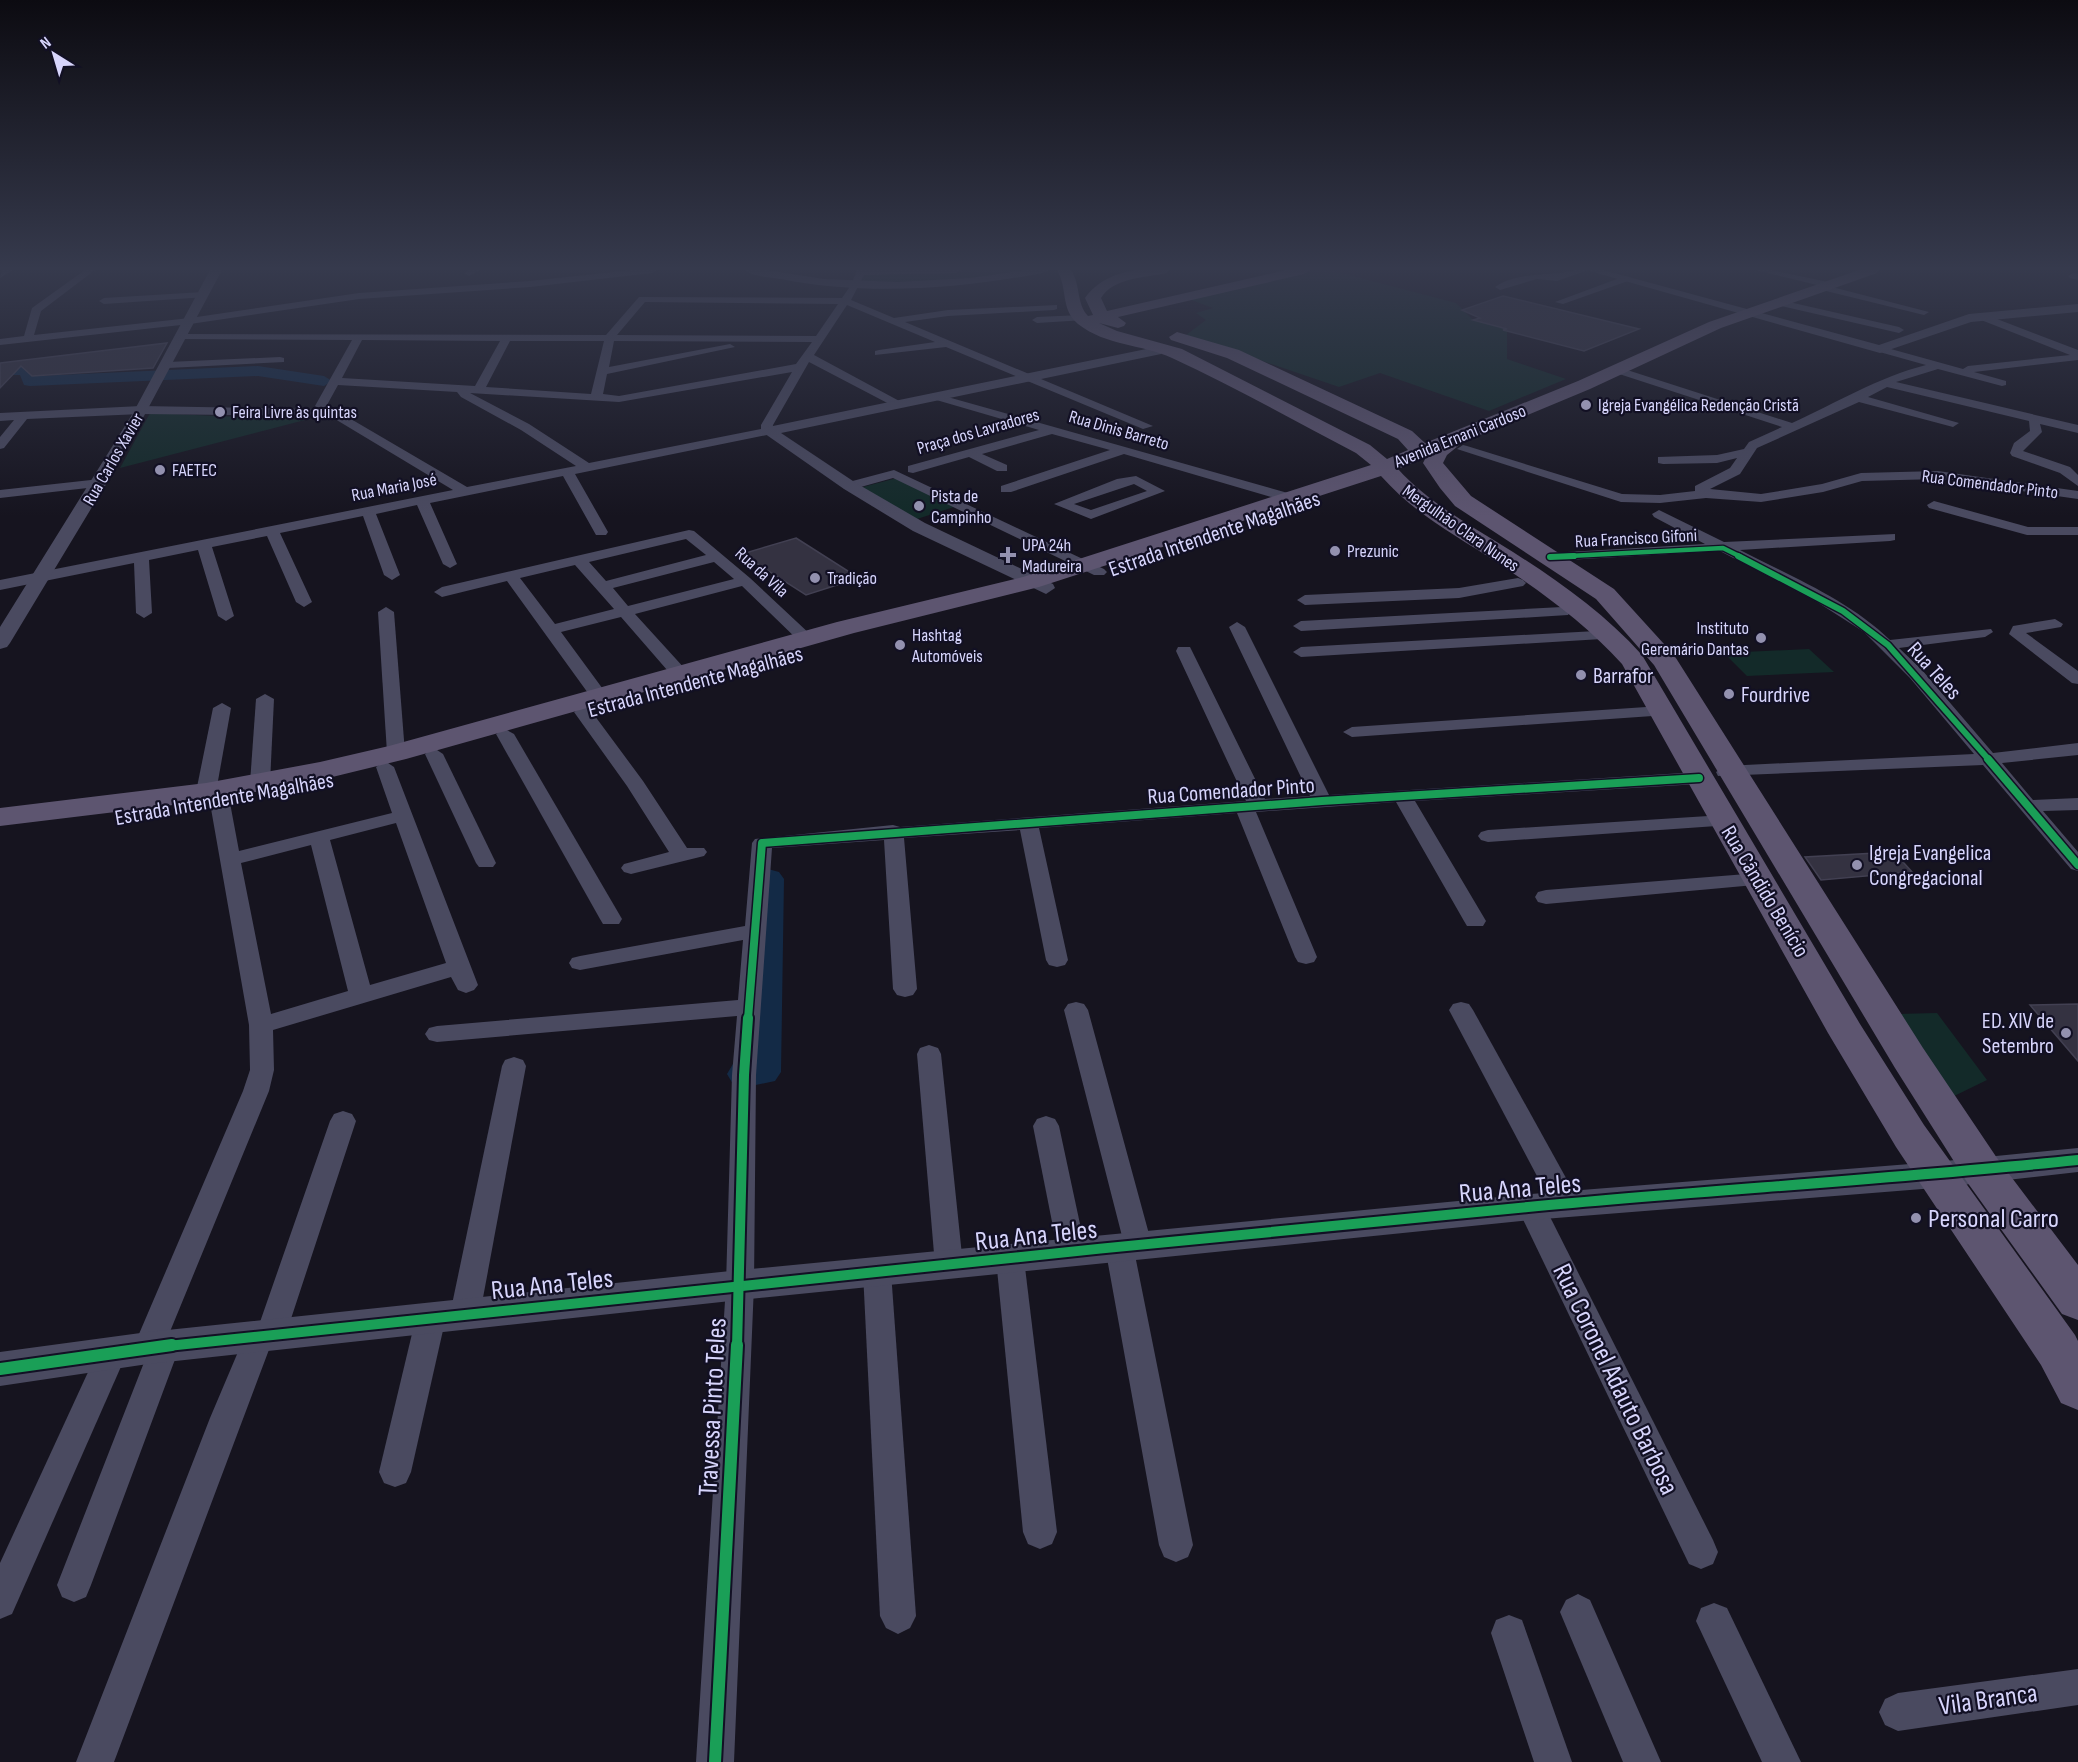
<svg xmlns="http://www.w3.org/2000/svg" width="2078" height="1762" font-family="'Sofia Sans Condensed',sans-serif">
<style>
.green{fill:#132a29}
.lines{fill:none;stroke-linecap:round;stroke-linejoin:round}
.river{fill:#132a46;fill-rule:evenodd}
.building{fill:#343241;stroke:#424052;stroke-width:1.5}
.minor{fill:#4a4a60;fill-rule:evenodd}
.tertiary{fill:#4a4a60;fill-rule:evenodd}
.primary{fill:#5d5570;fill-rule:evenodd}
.cycleway-far4-casing{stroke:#121024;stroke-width:7}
.cycleway-far3-casing{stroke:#121024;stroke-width:9}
.cycleway-far2-casing{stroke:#121024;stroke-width:11}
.cycleway-far1-casing{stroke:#121024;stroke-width:14}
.cycleway-casing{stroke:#121024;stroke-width:16}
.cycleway-far4{stroke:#1a9f57;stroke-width:4.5}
.cycleway-far3{stroke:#1a9f57;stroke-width:6}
.cycleway-far2{stroke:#1a9f57;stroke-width:8}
.cycleway-far1{stroke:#1a9f57;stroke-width:10}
.cycleway{stroke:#1a9f57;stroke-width:12}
.poi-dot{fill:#9391af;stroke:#121024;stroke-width:2}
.labels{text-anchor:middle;stroke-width:4.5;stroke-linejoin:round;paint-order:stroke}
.far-poi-label{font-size:18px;fill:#d7d5fc;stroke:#121024;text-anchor:start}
.far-street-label{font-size:18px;fill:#d7d5fc;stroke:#121024}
.street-label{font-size:22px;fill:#d7d5fc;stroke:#121024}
.poi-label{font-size:22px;fill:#d7d5fc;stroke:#121024;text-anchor:start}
.near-street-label{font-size:27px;fill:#d7d5fc;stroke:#121024}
.near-poi-label{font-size:27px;fill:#d7d5fc;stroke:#121024;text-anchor:start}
</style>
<rect width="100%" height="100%" fill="#16141f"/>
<g class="green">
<polygon points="968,270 1034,270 982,278 861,284 863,273"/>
<polygon points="1310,270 1330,270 1456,303 1473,320 1507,329 1507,359 1566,379 1489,411 1380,373 1339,387 1186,335 1206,320 1196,313 1213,308 1186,298"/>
<polygon points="150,413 305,420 120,468"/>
<polygon points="897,478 957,506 917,519 859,488"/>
<polygon points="1809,649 1834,672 1747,676 1724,653"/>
<polygon points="1937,1013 1987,1080 1948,1099 1897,1014"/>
</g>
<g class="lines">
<g class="river">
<polygon points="0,365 33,366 37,376 258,366 324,376 332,381 324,386 258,376 30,386 24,385 20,375 0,375"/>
<polygon points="768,869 779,872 784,879 781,1072 775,1081 746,1087 733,1084 727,1074 733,1064 744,1061 752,879 757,872"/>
</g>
</g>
<g class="building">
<polygon points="1503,296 1639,329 1584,351 1503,330 1507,329 1473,320 1480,318 1462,310"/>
<polygon points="167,343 153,368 32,376 21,366 0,388 0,363"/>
<polygon points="796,538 859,578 806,595 742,554"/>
<polygon points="1894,852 1912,872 1821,880 1805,857"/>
<polygon points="2078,1004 2078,1061 2030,1005"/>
</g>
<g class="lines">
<g class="minor">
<polygon points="2,270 13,270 0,278"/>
<polygon points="85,270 95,270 41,311 34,335 190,318 359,293 530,281 632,270 657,270 652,273 530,287 359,299 190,324 0,345 0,339 24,336 32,308"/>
<polygon points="469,270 480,270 469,276 464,273"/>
<path d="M 857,270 L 961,270 L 957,273 L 864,275 L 851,300 L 894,318 L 948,310 L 1057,305 L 1057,309 L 1054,310 L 948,316 L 905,322 L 1153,426 L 1143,429 L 946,347 L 875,355 L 875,351 L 879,350 L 935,342 L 847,305 L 814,355 L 903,403 L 903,407 L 895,407 L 809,362 L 773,425 L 772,434 L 575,474 L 608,532 L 606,535 L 596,535 L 563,476 L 430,503 L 457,564 L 450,568 L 443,564 L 417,505 L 376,514 L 400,575 L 392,580 L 384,575 L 363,516 L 280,533 L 312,602 L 304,607 L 296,602 L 267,536 L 212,547 L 234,616 L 226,621 L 218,616 L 198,550 L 149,560 L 152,613 L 144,618 L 136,613 L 134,563 L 0,590 L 0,580 L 453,490 L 330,416 L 141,414 L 27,419 L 4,448 L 0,449 L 0,437 L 14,420 L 0,421 L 0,413 L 141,406 L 318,409 L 315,406 L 352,340 L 183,339 L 178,336 L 179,334 L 606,335 L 639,297 L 842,298 L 851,285 ZM 645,302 L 838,304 L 816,336 L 617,335 ZM 362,340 L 500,341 L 475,386 L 342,378 ZM 510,341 L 604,341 L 591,394 L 486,387 ZM 614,341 L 812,342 L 796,364 L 619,396 L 603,394 L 607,374 L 735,347 L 730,344 L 609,367 ZM 792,372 L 761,425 L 761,429 L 589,463 L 529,424 L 470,393 L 619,402 ZM 338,385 L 457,392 L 461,397 L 521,430 L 576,466 L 467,487 L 327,405 Z"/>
<path d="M 1575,270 L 1588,270 L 1557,281 L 1537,279 L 1500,290 L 1495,287 C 1518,271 1549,277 1575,270 Z"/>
<polygon points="1756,270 1771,270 1828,282 1831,283 1832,287 1929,312 1924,315 1818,289 1817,285"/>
<polygon points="2073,273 2078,274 2078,280 2070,278 2068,276"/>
<polygon points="1625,276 1630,279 1628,281 1563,304 1555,302"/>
<polygon points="203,292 208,295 206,297 104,304 99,301 104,298"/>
<polygon points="1776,299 1899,327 1904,330 1899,333 1773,304 1771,302"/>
<path d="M 1976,314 L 1984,314 L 2078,350 L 2078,360 L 1974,372 L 2006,381 L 2006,385 L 2002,386 L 1938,369 L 1896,382 L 2078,425 L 2078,433 L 2040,424 L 2042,432 L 2023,451 L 2070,467 L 2078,475 L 2078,486 L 2060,473 L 2012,456 L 2010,453 L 2014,443 L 2030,431 L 2029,421 L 1887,387 L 1868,397 L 1959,423 L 1953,427 L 1859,402 L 1757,448 L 1740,474 L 1710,489 L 1761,494 L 1822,484 L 1861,473 L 1938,471 L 2078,491 L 2078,499 L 1938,479 L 1862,481 L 1823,492 L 1761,502 L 1706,498 L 1660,503 L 1621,502 L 1457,449 L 1463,445 L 1467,446 L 1622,494 L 1660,495 L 1695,491 L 1695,486 L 1730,468 L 1737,458 L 1717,463 L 1663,464 L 1658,463 L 1658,457 L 1717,455 L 1744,449 L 1749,442 L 1782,427 L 1613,372 L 1613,368 L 1621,368 L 1792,423 C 1836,403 1879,377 1926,365 L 1876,351 L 1876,347 L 1880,346 L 1963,369 L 1968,366 L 2070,355 L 1976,318 Z"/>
<polygon points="1081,315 1085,316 1085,320 1037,323 1032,320 1037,317"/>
<polygon points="280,357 284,358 284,362 168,368 163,365 168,362"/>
<polygon points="937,394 1295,495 1297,498 1295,501 1285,501 1124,454 1011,492 1001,492 1001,486 1110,450 1052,434 982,454 1007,465 1007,471 997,471 969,457 913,473 908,472 908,466 1039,430 933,399 931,397"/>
<polygon points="894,470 1104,569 1107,572 1104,575 1094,575 893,478 850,490 843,486 845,483"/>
<path d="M 1136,476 L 1165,491 L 1091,519 L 1054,504 L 1117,479 ZM 1134,484 L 1147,491 L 1091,510 L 1074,504 Z"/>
<polygon points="100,479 107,483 105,486 0,498 0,490"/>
<polygon points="1934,501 2028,527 2078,527 2078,535 2027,535 1929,508 1927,505"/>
<path d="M 1659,510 L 1724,542 L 1895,534 L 1895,540 L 1890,541 L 1740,550 C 1790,576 1849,600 1890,640 L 1991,629 L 1993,632 L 1985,637 L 1899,648 L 1922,670 L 1993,753 L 2078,743 L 2078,755 L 2002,763 L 2033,800 L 2078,798 L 2078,810 L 2043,811 L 2078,852 L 2078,871 L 2071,869 L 1983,765 L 1718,776 L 1716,772 L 1725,766 L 1974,754 L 1910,678 L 1864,632 L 1817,602 L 1720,551 L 1550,561 L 1543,557 L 1550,553 L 1705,544 L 1654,517 L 1652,514 Z"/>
<path d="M 689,530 L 694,531 L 750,578 L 812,636 L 814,639 L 812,642 L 800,642 L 742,586 L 635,614 L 686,670 L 688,674 L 686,678 L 674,678 L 621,617 L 561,632 L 608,696 L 599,701 L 593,700 L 507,581 L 442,597 L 434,592 L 442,587 ZM 686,539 L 706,555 L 606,581 L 589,562 ZM 714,562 L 734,579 L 628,606 L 613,588 ZM 575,565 L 614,609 L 555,624 L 520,578 Z"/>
<polygon points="1518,578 1523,580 1526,583 1523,586 1459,598 1305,605 1297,600 1305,595 1459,588"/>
<polygon points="386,607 394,612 405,753 396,759 387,753 378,612"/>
<polygon points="1562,607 1570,612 1568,615 1301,631 1293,626 1301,621"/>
<polygon points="2055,619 2063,624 2061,627 2026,633 2078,671 2078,684 2072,683 2009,634 2013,626"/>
<polygon points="1237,622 1245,627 1329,795 1699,772 1709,778 1699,784 1415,801 1486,921 1483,926 1467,926 1464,921 1396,802 1256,812 1317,957 1314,962 1306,964 1298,962 1295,957 1237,813 1039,828 1068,960 1065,965 1057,967 1049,965 1046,960 1020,830 904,838 917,989 913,995 905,997 897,995 893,989 884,840 772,848 756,1075 754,1285 734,1762 696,1762 726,1285 732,1075 737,1016 437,1042 429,1040 425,1034 429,1028 437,1026 738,1000 743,940 580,970 572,968 569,963 572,958 580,956 745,926 752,843 755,839 893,825 900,827 1246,801 1176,651 1178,647 1190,647 1192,651 1265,799 1310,796 1229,627"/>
<polygon points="1596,631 1604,636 1602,639 1301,657 1293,652 1301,647"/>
<polygon points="265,694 274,699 270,783 260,789 250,783 256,699"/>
<polygon points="222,703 231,708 216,792 206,798 196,792 213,708"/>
<polygon points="1661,706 1667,707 1670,711 1667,715 1352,737 1343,732 1352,727"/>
<polygon points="583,707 589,708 643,781 687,848 704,848 707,852 704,856 631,874 624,872 621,868 624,864 669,852 627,786 574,712"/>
<polygon points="505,729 514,734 622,919 619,924 603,924 600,919 496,734"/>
<polygon points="434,748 443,754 496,863 493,867 479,867 476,863 425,754"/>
<path d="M 385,761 L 394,767 L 478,985 L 474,990 L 466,993 L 458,990 L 451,977 L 273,1030 L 274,1070 L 269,1091 L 169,1334 L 176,1337 L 180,1346 L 91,1585 L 86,1597 L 74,1602 L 62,1597 L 57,1585 L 145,1360 L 137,1357 L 133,1348 L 243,1091 L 250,1070 L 249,1025 L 210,803 L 220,797 L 230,803 L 239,851 L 392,813 L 376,767 ZM 396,823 L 446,963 L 370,985 L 330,840 ZM 311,845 L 348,991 L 271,1014 L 241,863 Z"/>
<polygon points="1724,815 1731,817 1734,821 1731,825 1488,842 1481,840 1478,836 1481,832 1488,830"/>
<polygon points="1759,873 1766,874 1769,879 1766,884 1546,904 1538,902 1535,897 1538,892 1546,890"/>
<polygon points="1076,1002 1084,1004 1088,1010 1152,1245 1148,1253 1135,1255 1193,1545 1188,1557 1176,1562 1164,1557 1159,1545 1105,1247 1109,1239 1122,1236 1064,1010 1068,1004"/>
<polygon points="1461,1002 1469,1004 1473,1010 1576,1196 1580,1204 1576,1212 1566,1215 1556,1212 1449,1010 1453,1004"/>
<polygon points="929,1045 938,1048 941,1054 963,1265 959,1273 949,1277 939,1273 935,1265 917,1054 920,1048"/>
<polygon points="514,1057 523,1060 526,1066 480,1314 475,1323 465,1327 455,1323 450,1314 502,1066 505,1060"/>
<polygon points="343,1111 352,1114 356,1121 286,1334 282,1343 270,1347 114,1762 76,1762 210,1418 249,1326 260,1322 330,1121 334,1114"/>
<polygon points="1046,1116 1055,1119 1059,1126 1086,1252 1082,1260 1072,1264 1062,1260 1058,1252 1033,1126 1037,1119"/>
<polygon points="1531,1196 1541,1199 1713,1540 1718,1552 1713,1564 1701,1569 1689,1564 1517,1207 1521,1199"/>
<polygon points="1010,1247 1020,1251 1024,1259 1057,1532 1052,1544 1040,1549 1028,1544 1023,1532 996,1259 1000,1251"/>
<polygon points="877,1260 887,1264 891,1272 916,1616 910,1628 898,1634 886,1628 880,1616 863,1272 867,1264"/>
<polygon points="431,1304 441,1308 446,1317 411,1472 406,1483 395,1487 384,1483 379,1472 416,1317 421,1308"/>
<polygon points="112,1340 123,1344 127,1353 12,1614 0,1619 0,1563 101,1344"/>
<polygon points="1578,1594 1590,1600 1661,1762 1623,1762 1560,1612 1566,1600"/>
<polygon points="1714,1603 1727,1608 1801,1762 1762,1762 1696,1621 1701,1608"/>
<polygon points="1509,1615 1522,1620 1572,1762 1534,1762 1491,1633 1496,1620"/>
<polygon points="2078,1669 2078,1705 1898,1731 1885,1725 1879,1712 1885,1699 1898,1693"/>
</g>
<g class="tertiary">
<polygon points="210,270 222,270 121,459 10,643 7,647 0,649 0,627 133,413"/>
<path d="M 745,270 L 766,270 L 824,279 L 897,282 L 970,278 L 1026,270 L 1049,270 L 1043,273 C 957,289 867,296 781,279 C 770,277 753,277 745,270 Z"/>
<polygon points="1586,270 1603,270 1879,345 1969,314 2078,304 2078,312 1971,322 1880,353"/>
<polygon points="1156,347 1161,348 1161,354 781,433 856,483 925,523 1053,584 1055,588 1046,594 913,531 844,489 761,431 768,427"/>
<polygon points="2078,1148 2078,1172 1935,1188 1531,1220 740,1300 148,1364 0,1386 0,1352 148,1332 740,1270 1531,1194 1935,1162"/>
</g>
<path class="primary" d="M 1057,270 L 1071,270 C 1081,285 1076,303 1088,316 L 1093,315 L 1085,298 C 1104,271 1139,267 1169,270 L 1167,273 C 1145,278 1114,277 1101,298 L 1107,311 L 1286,270 L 1311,270 L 1304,274 L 1118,317 L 1126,323 L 1124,326 L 1118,328 L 1099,323 L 1117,331 L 1182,349 L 1370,445 L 1387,459 L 1408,450 L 1398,439 L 1227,358 L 1171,340 L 1169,337 L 1177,332 L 1239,350 L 1412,431 L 1425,443 L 1578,381 L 1709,322 L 1859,270 L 1879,270 L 1877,273 L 1721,328 L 1590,389 L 1463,442 L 1447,455 L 1443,463 L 1471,496 L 1614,589 L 1674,655 L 1923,1048 L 1997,1158 L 2078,1265 L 2078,1320 L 2062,1314 L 1967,1182 L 1895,1068 L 1654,665 L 1596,599 L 1455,506 L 1440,488 L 1423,463 L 1426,457 L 1398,469 C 1431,505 1472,526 1513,552 C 1560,582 1605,614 1642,655 L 1860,1024 L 1924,1125 L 2075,1335 L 2078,1341 L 2078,1410 L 2061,1403 L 2041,1365 L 1896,1147 L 1828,1033 L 1622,664 C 1586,624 1543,593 1498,563 C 1454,534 1417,516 1381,476 L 1039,587 L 854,633 L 406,759 L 320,780 L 206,801 L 0,826 L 0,808 L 206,783 L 320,762 L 389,746 L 837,622 L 1023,577 L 1371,465 L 1356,453 C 1295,421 1235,387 1172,358 C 1142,344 1106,346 1078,324 C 1060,309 1068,288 1057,270 Z"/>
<defs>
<polyline id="cycleway-far4" points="1550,557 1723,548 1741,557"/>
<g id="cycleway-far3">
<polyline points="1738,556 1843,611 1888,645 1990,761"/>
<polyline points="1550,557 1574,556"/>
</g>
<g id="cycleway-far2">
<polyline points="1988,759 2078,865"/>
<polyline points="748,1019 762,843 1322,801 1699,778"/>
</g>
<g id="cycleway-far1">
<path d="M 158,1347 C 615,1298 1071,1250 1528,1207 C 1711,1190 1895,1179 2078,1160"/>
<polyline points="737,1347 744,1075 748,1018"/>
</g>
<g id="cycleway">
<polyline points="0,1369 172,1345"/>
<polyline points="715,1762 737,1345"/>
</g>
</defs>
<use href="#cycleway-far4" class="cycleway-far4-casing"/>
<use href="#cycleway-far3" class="cycleway-far3-casing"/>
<use href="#cycleway-far2" class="cycleway-far2-casing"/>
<use href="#cycleway-far1" class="cycleway-far1-casing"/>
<use href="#cycleway" class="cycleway-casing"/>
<use href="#cycleway-far4" class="cycleway-far4"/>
<use href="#cycleway-far3" class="cycleway-far3"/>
<use href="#cycleway-far2" class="cycleway-far2"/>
<use href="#cycleway-far1" class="cycleway-far1"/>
<use href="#cycleway" class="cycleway"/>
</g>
<linearGradient id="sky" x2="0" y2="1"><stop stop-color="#0c0b11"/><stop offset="0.52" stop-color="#363a4d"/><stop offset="1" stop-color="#363a4d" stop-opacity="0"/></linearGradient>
<rect width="2078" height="516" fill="url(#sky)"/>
<g class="poi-dot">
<circle cx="1586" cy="405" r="6"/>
<circle cx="220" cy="412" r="6"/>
<circle cx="160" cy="470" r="6"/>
<circle cx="919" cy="506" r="6"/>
<circle cx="1335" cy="551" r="6"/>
<path d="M1005 546h6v6h6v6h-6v6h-6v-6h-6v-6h6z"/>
<circle cx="815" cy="578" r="6"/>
<circle cx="1761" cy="638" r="6"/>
<circle cx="900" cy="645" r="6"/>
<circle cx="1581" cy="675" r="6"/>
<circle cx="1729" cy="694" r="6"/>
<circle cx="1857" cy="865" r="6"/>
<circle cx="2066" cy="1033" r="6"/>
<circle cx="1916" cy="1218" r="6"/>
</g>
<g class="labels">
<g class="far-poi-label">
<text x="1598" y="411">Igreja Evangélica Redenção Cristã</text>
<text x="232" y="418">Feira Livre às quintas</text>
<text x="172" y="476">FAETEC</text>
<text x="931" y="502">Pista de<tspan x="931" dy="21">Campinho</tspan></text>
<text x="1022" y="551">UPA 24h<tspan x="1022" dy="21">Madureira</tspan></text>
<text x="1347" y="557">Prezunic</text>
<text x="827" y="584">Tradição</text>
<text x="1749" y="634" text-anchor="end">Instituto<tspan x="1749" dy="21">Geremário Dantas</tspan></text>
<text x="912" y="641">Hashtag<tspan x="912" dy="21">Automóveis</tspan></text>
</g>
<g class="far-street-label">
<text transform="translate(1119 430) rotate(16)" y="6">Rua Dinis Barreto</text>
<text transform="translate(978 431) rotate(-16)" y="6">Praça dos Lavradores</text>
<text transform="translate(1460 436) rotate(-22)" y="6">Avenida Ernani Cardoso</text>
<text transform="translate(113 459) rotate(-60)" y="6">Rua Carlos Xavier</text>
<text transform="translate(1990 484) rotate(7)" y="6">Rua Comendador Pinto</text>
<text transform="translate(394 487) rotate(-11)" y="6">Rua Maria José</text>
<text transform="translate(1461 528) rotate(35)" y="6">Mergulhão Clara Nunes</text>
<text transform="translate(1636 538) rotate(-3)" y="6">Rua Francisco Gifoni</text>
<text transform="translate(762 572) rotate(42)" y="6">Rua da Vila</text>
</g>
<g class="street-label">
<text transform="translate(1214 533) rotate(-19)" y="8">Estrada Intendente Magalhães</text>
<text transform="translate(1935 670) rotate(48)" y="8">Rua Teles</text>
<text transform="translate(695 681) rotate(-15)" y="8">Estrada Intendente Magalhães</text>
<text transform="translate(1231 790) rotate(-4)" y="8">Rua Comendador Pinto</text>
<text transform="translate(224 798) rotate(-10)" y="8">Estrada Intendente Magalhães</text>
<text transform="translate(1766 891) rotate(59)" y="8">Rua Cândido Benício</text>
</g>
<g class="poi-label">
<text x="1593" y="683">Barrafor</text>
<text x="1741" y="702">Fourdrive</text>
<text x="1869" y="860">Igreja Evangelica<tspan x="1869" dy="25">Congregacional</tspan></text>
<text x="2054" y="1028" text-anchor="end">ED. XIV de<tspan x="2054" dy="25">Setembro</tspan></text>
</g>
<g class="near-street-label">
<text transform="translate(1520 1188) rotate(-5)" y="9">Rua Ana Teles</text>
<text transform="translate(1036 1235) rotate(-6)" y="9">Rua Ana Teles</text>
<text transform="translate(552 1284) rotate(-6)" y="9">Rua Ana Teles</text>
<text transform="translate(1616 1379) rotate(64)" y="9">Rua Coronel Adauto Barbosa</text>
<text transform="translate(712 1407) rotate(-87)" y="9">Travessa Pinto Teles</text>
<text transform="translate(1988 1699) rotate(-8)" y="9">Vila Branca</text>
</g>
<g class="near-poi-label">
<text x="1928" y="1227">Personal Carro</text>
</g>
</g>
<g transform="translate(54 54) rotate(323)" stroke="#121024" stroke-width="4.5" paint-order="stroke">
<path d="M0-4.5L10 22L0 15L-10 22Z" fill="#d7d5fc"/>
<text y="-9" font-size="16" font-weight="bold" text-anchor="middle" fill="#d7d5fc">N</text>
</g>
</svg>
